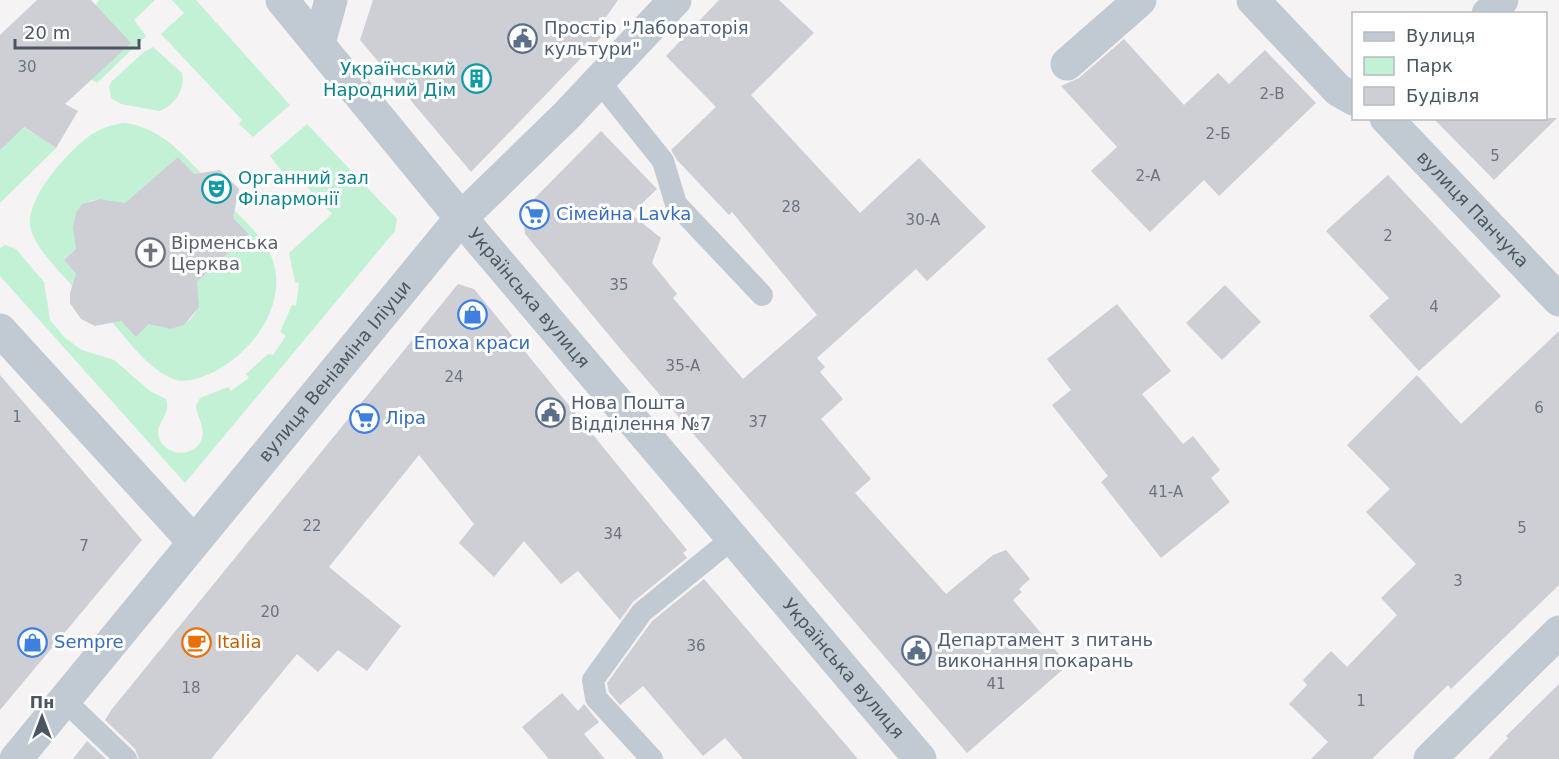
<svg xmlns="http://www.w3.org/2000/svg" width="1559" height="759" font-family="'DejaVu Sans',sans-serif">
<style>
.green{fill:#c3f1d5}
.building{fill:#cdcfd5}
.lines{fill:none;stroke-linecap:round;stroke-linejoin:round}
.service{stroke:#c1cad2;stroke-width:22}
.minor{stroke:#c1cad2;stroke-width:33}
.tertiary{stroke:#c1cad2;stroke-width:33}
.labels{text-anchor:middle;stroke-width:6;stroke-linejoin:round;paint-order:stroke}
.number-label{font-size:15px;fill:#6b747e}
.service-label{font-size:18px;fill:#4e5e75;stroke:#fff;text-anchor:start}
.culture-label{font-size:18px;fill:#0d838f;stroke:#fff;text-anchor:end}
.street-label{font-size:18px;fill:#4a5661;stroke:#fff}
.shop-label{font-size:18px;fill:#366cbe;stroke:#fff;text-anchor:start}
.worship-label{font-size:18px;fill:#5b616d;stroke:#fff;text-anchor:start}
.food-label{font-size:18px;fill:#c56008;stroke:#fff;text-anchor:start}
</style>
<rect width="100%" height="100%" fill="#f5f3f3"/>
<g class="green">
<polygon points="99,0 155,0 134,20 146,36 97,83 68,67 41,89"/>
<polygon points="172,0 196,0 290,105 253,137 239,124 242,120 161,34 184,13"/>
<path d="M 153,47 L 182,73 C 186,89 174,106 159,111 L 121,104 L 111,98 L 109,87 L 111,82 L 144,52 Z"/>
<path d="M 125,123 C 159,128 178,149 201,173 L 194,174 L 178,157 L 122,206 C 108,197 93,197 80,207 L 73,227 L 80,245 L 64,260 L 78,276 L 72,286 C 59,270 37,250 31,230 C 22,201 71,147 94,133 C 104,127 114,124 125,123 Z"/>
<path d="M 307,124 L 397,219 L 395,231 L 185,483 L 0,276 L 0,248 L 5,245 L 16,249 L 44,282 L 50,320 L 65,338 L 82,350 L 114,360 L 150,391 L 166,399 C 172,415 154,423 159,438 C 166,457 196,458 202,438 C 205,427 197,416 196,406 L 200,398 L 228,387 L 231,391 L 249,378 L 246,374 L 268,354 L 273,355 L 286,336 L 280,332 L 292,305 L 296,306 L 299,283 L 295,282 L 289,253 L 332,214 L 291,170 L 284,174 L 270,156 Z"/>
<polygon points="20,125 56,148 0,203 0,150"/>
<path d="M 234,210 C 249,225 266,240 273,261 C 289,310 244,364 199,378 C 191,380 184,382 176,380 C 149,370 130,343 112,322 L 118,318 L 136,337 L 151,322 L 171,329 C 194,324 205,305 194,285 L 249,234 L 232,218 Z"/>
</g>
<g class="building">
<polygon points="37,0 91,0 131,43 65,104 78,111 56,148 24,127 0,150 0,35"/>
<polygon points="373,0 618,0 602,23 608,30 471,172 360,40"/>
<polygon points="719,0 779,0 814,33 751,95 860,213 919,158 986,227 927,281 916,269 817,358 825,367 820,372 843,399 821,419 871,479 855,493 946,594 993,555 1006,550 1030,579 1019,589 1022,592 1013,600 1068,665 967,753 623,352 525,234 523,210 601,131 657,189 631,214 661,238 652,263 677,294 673,298 743,379 817,315 732,212 729,215 677,160 671,150 716,107 666,56"/>
<polygon points="1124,39 1184,105 1218,73 1229,84 1265,50 1316,103 1219,196 1204,180 1150,232 1091,171 1117,147 1061,86 1079,78"/>
<polygon points="1433,118 1557,118 1494,180"/>
<polygon points="178,157 194,174 220,170 239,189 233,218 249,234 197,282 199,307 184,325 171,329 149,324 136,337 121,321 95,326 81,319 70,303 70,293 76,274 64,260 76,249 73,227 76,213 82,204 100,199 125,203"/>
<polygon points="1388,175 1501,296 1419,371 1369,316 1389,298 1326,231"/>
<polygon points="458,284 474,289 687,550 683,553 687,558 633,602 620,620 578,571 561,584 524,541 494,577 459,543 474,524 419,455 329,567 401,626 367,671 338,650 318,672 297,654 211,759 139,759 135,749 105,720 112,709"/>
<polygon points="1225,285 1261,322 1222,360 1186,323"/>
<polygon points="1117,304 1171,371 1142,394 1183,444 1193,436 1220,470 1211,478 1230,502 1161,558 1101,482 1108,476 1052,405 1071,390 1047,359"/>
<polygon points="1559,331 1559,585 1451,689 1448,685 1372,759 1311,759 1328,742 1289,704 1307,685 1303,680 1331,651 1347,667 1397,615 1381,598 1416,564 1366,512 1390,489 1347,445 1417,375 1461,424"/>
<polygon points="0,375 142,540 0,710"/>
<polygon points="704,579 858,759 743,759 725,738 703,756 643,686 620,705 609,692 607,683 652,621"/>
<polygon points="1559,684 1559,759 1488,759 1508,738 1506,736"/>
<polygon points="562,693 578,711 584,704 599,722 584,734 605,759 549,759 522,727"/>
<polygon points="87,741 106,759 73,759"/>
</g>
<g class="lines">
<g class="service">
<polyline points="599,81 663,161 676,204 762,295"/>
<polyline points="64,700 126,759"/>
<polyline points="652,759 596,698 593,680 642,612 733,538"/>
</g>
<g class="minor">
<path id="s1" d="M 282,0 L 461,218 L 920,759"/>
<polyline points="1253,0 1338,90 1354,99"/>
<polyline points="1488,14 1502,0"/>
<polyline points="319,43 331,0"/>
<polyline points="1067,64 1140,0"/>
<path id="s2" d="M 1386,118 L 1559,300"/>
<polyline points="0,330 193,541"/>
<polyline points="1430,759 1559,632"/>
</g>
<path class="tertiary" id="s3" d="M 16,759 L 461,218 L 567,115 L 675,0"/>
</g>
<defs>
<symbol id="civic-ring" viewBox="-11 -11 22 22"><circle r="9.5" fill="#fff" stroke="#5c6f8a" stroke-width="1.5"/><path d="M-.6-6.5H3V-4.5H.6V-3L4-1V1h2V6H-6V1h2V-1L-.6-3ZM-1.2 2.5V6h2.4V2.5Z" fill="#5c6f8a"/></symbol>
<symbol id="building-ring" viewBox="-11 -11 22 22"><circle r="9.5" fill="#fff" stroke="#0f9aa8" stroke-width="1.5"/><path d="M-4-6H4V6H1V3H-1V6H-4ZM-2.5-4.3h1.7v1.8h-1.7ZM.8-4.3h1.7v1.8H.8ZM-2.5-1h1.7V.8h-1.7ZM.8-1h1.7V.8H.8Z" fill="#0f9aa8"/></symbol>
<symbol id="theatre-ring" viewBox="-11 -11 22 22"><circle r="9.5" fill="#fff" stroke="#0f9aa8" stroke-width="1.5"/><path d="M-5-5.5Q0-4 5-5.5V0Q5 5 0 6Q-5 5-5 0ZM-3.3-2.5H-1v1.5H-3.3ZM1-2.5H3.3v1.5H1ZM-2.8 1Q0 5.5 2.8 1Z" fill="#0f9aa8"/></symbol>
<symbol id="supermarket-ring" viewBox="-11 -11 22 22"><circle r="9.5" fill="#fff" stroke="#3f7fe0" stroke-width="1.5"/><path d="M-6-5.5h2.5l.6 2H6L4.5 2H-2.5L-4.4-4H-6ZM-1.5 3.2a1.3 1.3 0 1 0 .1 0ZM3 3.2a1.3 1.3 0 1 0 .1 0Z" fill="#3f7fe0"/></symbol>
<symbol id="church-ring" viewBox="-11 -11 22 22"><circle r="9.5" fill="#fff" stroke="#6b7280" stroke-width="1.5"/><path d="M-1.2-6h2.4v3.5h3.3v2.4h-3.3V6h-2.4V-.1h-3.3v-2.4h3.3Z" fill="#6b7280"/></symbol>
<symbol id="shop-ring" viewBox="-11 -11 22 22"><circle r="9.5" fill="#fff" stroke="#3f7fe0" stroke-width="1.5"/><path d="M-5-2.5h2.3a2.7 3.5 0 0 1 5.4 0H5L5.5 6h-11ZM-1.5-2.5h3a1.5 2.3 0 0 0-3 0Z" fill="#3f7fe0"/></symbol>
<symbol id="cafe-ring" viewBox="-11 -11 22 22"><circle r="9.5" fill="#fff" stroke="#e8710a" stroke-width="1.5"/><path d="M-5.5-4.5H6V0H3Q3 3.5 0 3.5H-2.5Q-5.5 3.5-5.5 0ZM3-3.2v2h1.7v-2ZM-6 4.5H4V6H-6Z" fill="#e8710a"/></symbol>
</defs>
<g fill-rule="evenodd">
<use href="#civic-ring" x="506" y="22" width="33" height="33"/>
<use href="#building-ring" x="460" y="62" width="33" height="33"/>
<use href="#theatre-ring" x="200" y="172" width="33" height="33"/>
<use href="#supermarket-ring" x="518" y="198" width="33" height="33"/>
<use href="#church-ring" x="134" y="236" width="33" height="33"/>
<use href="#shop-ring" x="456" y="298" width="33" height="33"/>
<use href="#civic-ring" x="534" y="396" width="33" height="33"/>
<use href="#supermarket-ring" x="348" y="402" width="33" height="33"/>
<use href="#shop-ring" x="16" y="626" width="33" height="33"/>
<use href="#cafe-ring" x="180" y="626" width="33" height="33"/>
<use href="#civic-ring" x="900" y="634" width="33" height="33"/>
</g>
<g class="labels">
<g class="number-label">
<text x="27" y="72">30</text>
<text x="1272" y="99">2-В</text>
<text x="1218" y="139">2-Б</text>
<text x="1495" y="161">5</text>
<text x="1148" y="181">2-А</text>
<text x="791" y="212">28</text>
<text x="923" y="225">30-А</text>
<text x="1388" y="241">2</text>
<text x="619" y="290">35</text>
<text x="1434" y="312">4</text>
<text x="683" y="371">35-А</text>
<text x="454" y="382">24</text>
<text x="1539" y="413">6</text>
<text x="17" y="422">1</text>
<text x="758" y="427">37</text>
<text x="1166" y="497">41-А</text>
<text x="312" y="531">22</text>
<text x="1522" y="533">5</text>
<text x="613" y="539">34</text>
<text x="84" y="551">7</text>
<text x="1458" y="586">3</text>
<text x="270" y="617">20</text>
<text x="696" y="651">36</text>
<text x="996" y="689">41</text>
<text x="191" y="693">18</text>
<text x="1361" y="706">1</text>
</g>
<g class="service-label">
<text x="544" y="34">Простір "Лабораторія<tspan x="544" dy="21">культури"</tspan></text>
<text x="571" y="409">Нова Пошта<tspan x="571" dy="21">Відділення №7</tspan></text>
<text x="937" y="646">Департамент з питань<tspan x="937" dy="21">виконання покарань</tspan></text>
</g>
<g class="culture-label">
<text x="456" y="75">Український<tspan x="456" dy="21">Народний Дім</tspan></text>
<text x="238" y="184" text-anchor="start">Органний зал<tspan x="238" dy="21">Філармонії</tspan></text>
</g>
<g class="street-label">
<text dy="6" stroke="none"><textPath href="#s2" startOffset="126">вулиця Панчука</textPath></text>
<text dy="6" stroke="none"><textPath href="#s1" startOffset="387">Українська вулиця</textPath></text>
<text dy="6" stroke="none"><textPath href="#s3" startOffset="502">вулиця Веніаміна Іліуци</textPath></text>
<text dy="6" stroke="none"><textPath href="#s1" startOffset="873">Українська вулиця</textPath></text>
</g>
<g class="shop-label">
<text x="556" y="220">Сімейна Lavka</text>
<text x="472" y="349" text-anchor="middle">Епоха краси</text>
<text x="385" y="424">Ліра</text>
<text x="54" y="648">Sempre</text>
</g>
<g class="worship-label">
<text x="171" y="249">Вірменська<tspan x="171" dy="21">Церква</tspan></text>
</g>
<g class="food-label">
<text x="217" y="648">Italia</text>
</g>
</g>
<rect x="1352" y="12" width="195" height="108" fill="#ffffff" stroke="#b7bbc0" stroke-width="1.5"/>
<rect x="1364" y="32" width="30" height="9" fill="#c1cad2" stroke="#b7bbc0" stroke-width="1.5"/>
<text x="1406" y="42" font-size="18" fill="#4a5661">Вулиця</text>
<rect x="1364" y="57" width="30" height="18" fill="#c3f1d5" stroke="#b7bbc0" stroke-width="1.5"/>
<text x="1406" y="72" font-size="18" fill="#4a5661">Парк</text>
<rect x="1364" y="87" width="30" height="18" fill="#cdcfd5" stroke="#b7bbc0" stroke-width="1.5"/>
<text x="1406" y="102" font-size="18" fill="#4a5661">Будівля</text>
<g transform="translate(42 717)" stroke="#ffffff" stroke-width="4.5" paint-order="stroke">
<path d="M0-4.5L10 22L0 15L-10 22Z" fill="#4a5661"/>
<text y="-9" font-size="16" font-weight="bold" text-anchor="middle" fill="#4a5661">Пн</text>
</g>
<path d="M15 39v9h124v-9" fill="none" stroke="#4a5661" stroke-width="3"/>
<text x="24" y="39" font-size="18" fill="#4a5661" stroke="#ffffff" stroke-width="4.5" paint-order="stroke">20 m</text>
</svg>
